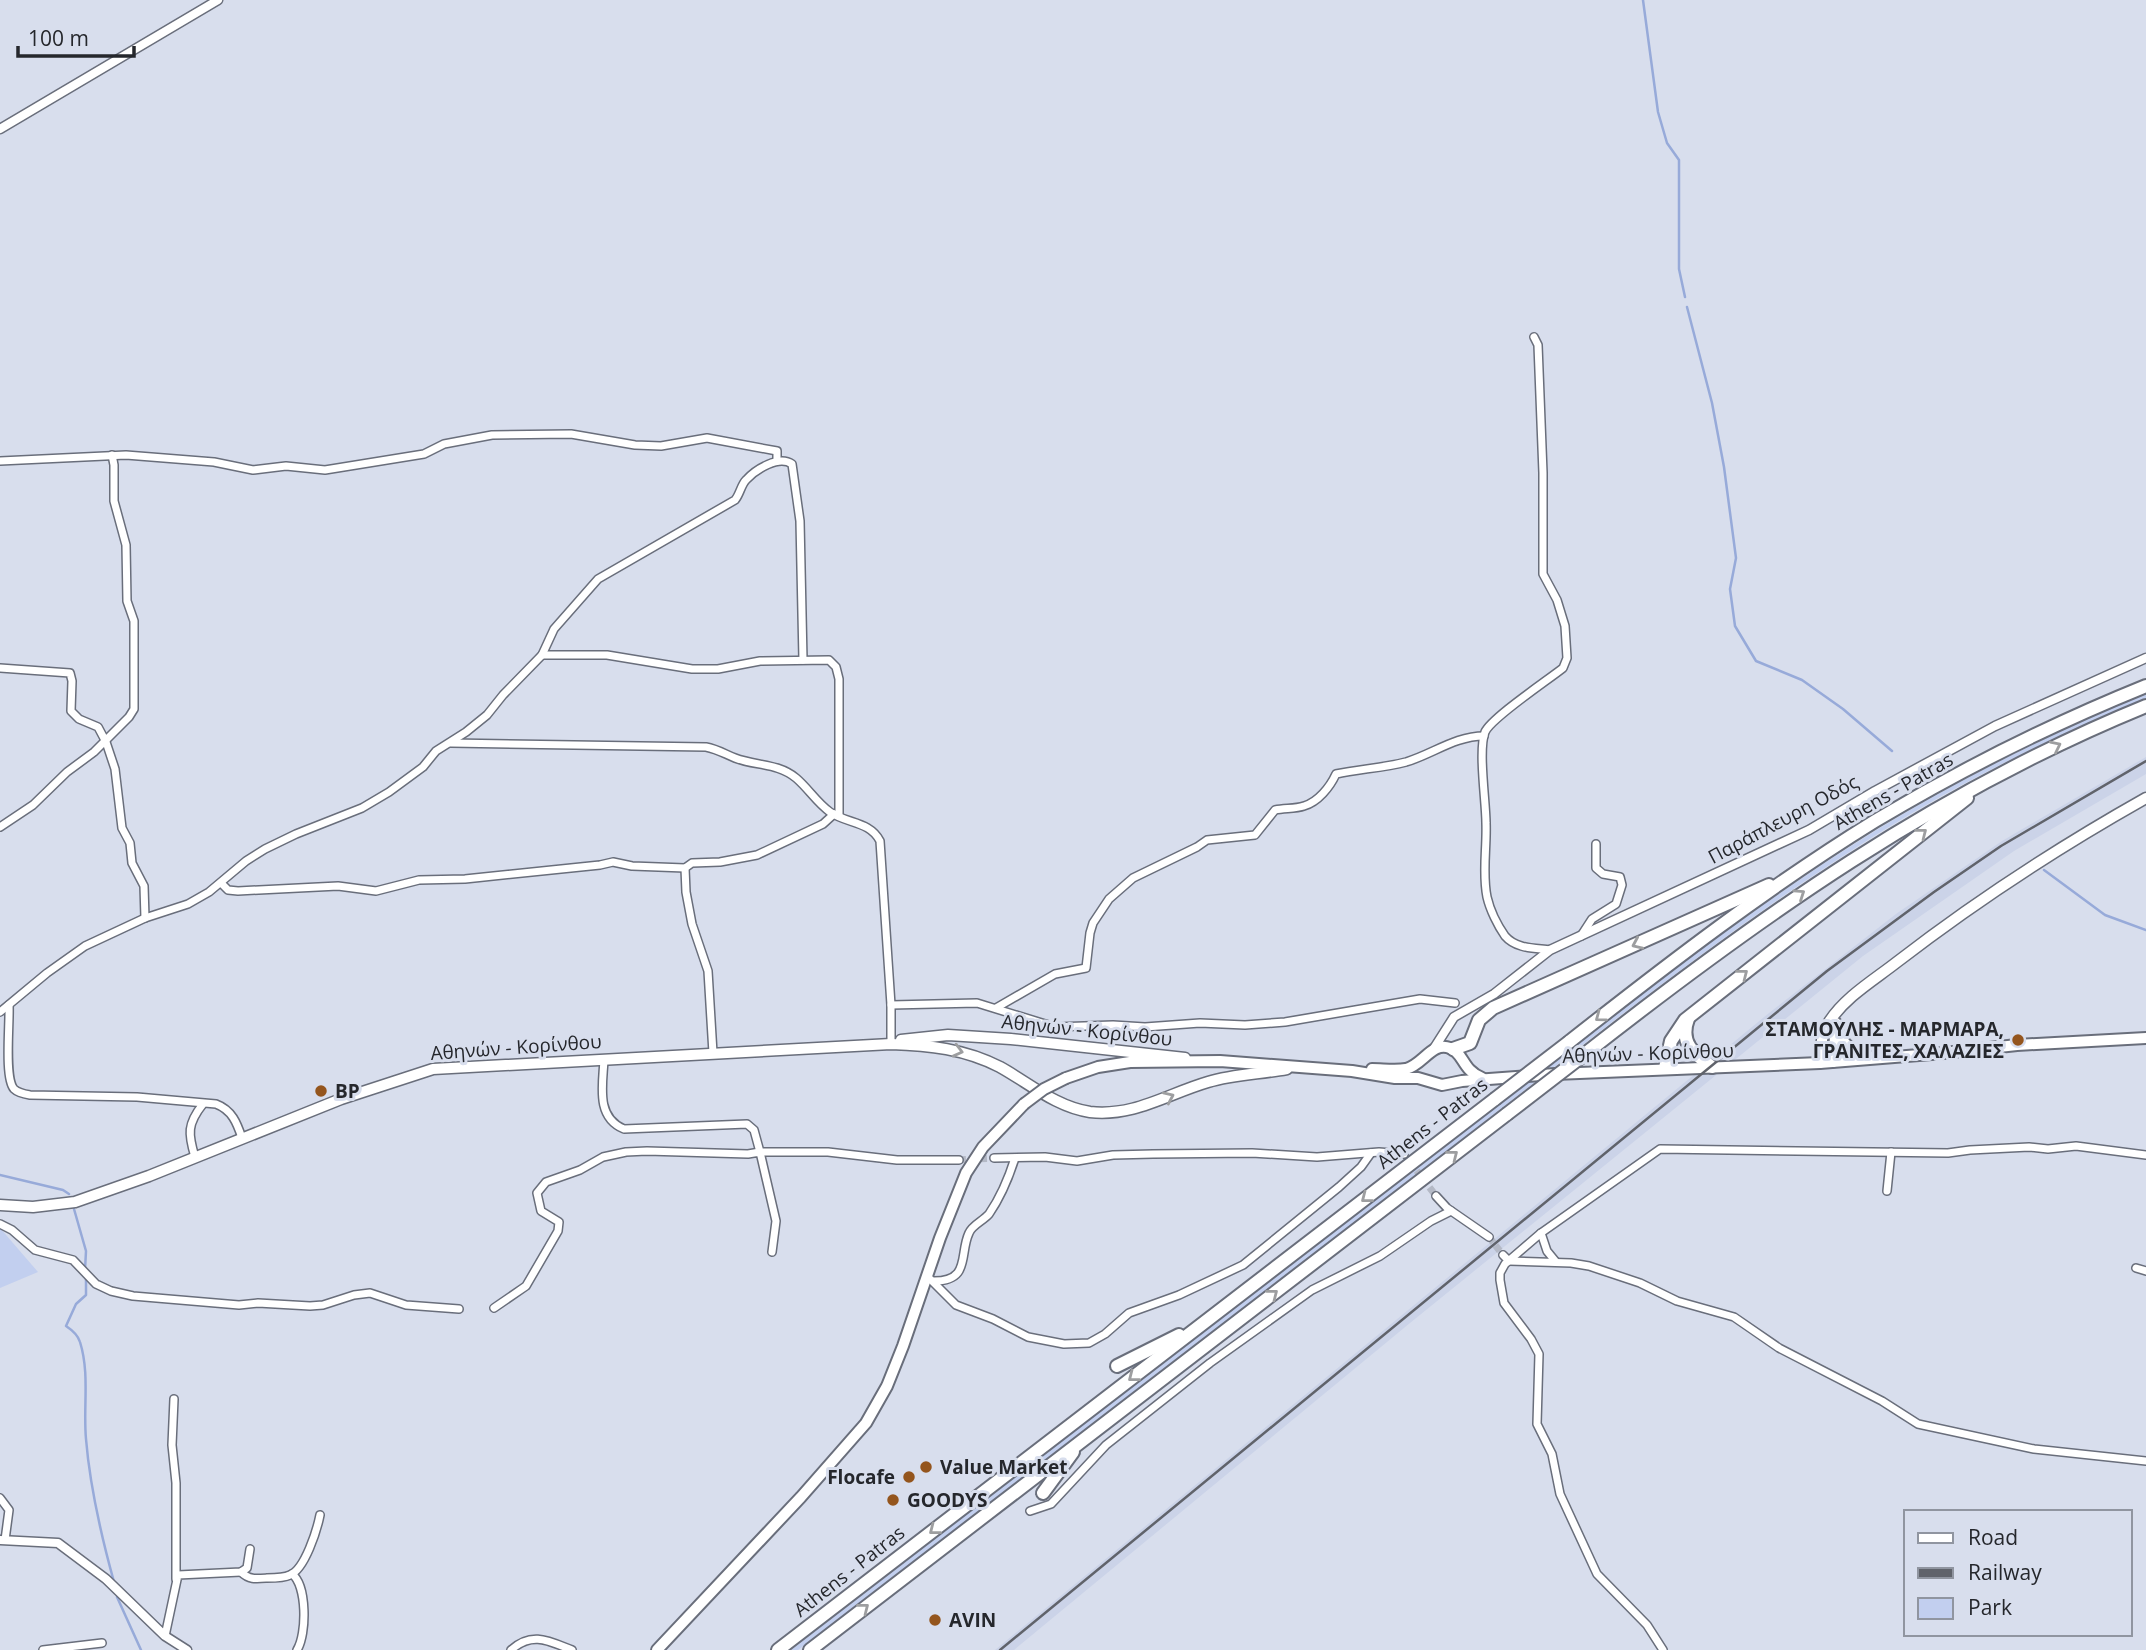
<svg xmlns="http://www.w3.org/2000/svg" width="2146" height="1650" font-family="'Open Sans',sans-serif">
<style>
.built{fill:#cbd3e8}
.green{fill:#c2cfef}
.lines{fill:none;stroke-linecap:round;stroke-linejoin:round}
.stream{stroke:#97aad9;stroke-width:2.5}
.minor-tunnel{stroke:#b4b9c6;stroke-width:7;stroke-dasharray:7 3.5;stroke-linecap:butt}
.minor-casing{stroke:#696e7b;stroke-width:10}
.tertiary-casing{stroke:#696e7b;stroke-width:11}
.secondary-casing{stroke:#696e7b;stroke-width:13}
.primary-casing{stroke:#696e7b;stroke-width:14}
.motorway-casing{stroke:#696e7b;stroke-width:16}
.minor{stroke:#fff;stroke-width:7}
.tertiary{stroke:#fff;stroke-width:8}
.secondary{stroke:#fff;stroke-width:10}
.primary{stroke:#fff;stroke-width:10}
.motorway{stroke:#fff;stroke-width:12}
.rail{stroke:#60636b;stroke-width:2.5}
.primary-bridge-casing{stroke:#696e7b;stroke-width:14;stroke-linecap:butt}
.motorway-bridge-casing{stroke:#696e7b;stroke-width:16;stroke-linecap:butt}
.primary-bridge{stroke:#fff;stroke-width:10}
.motorway-bridge{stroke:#fff;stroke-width:12}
.oneway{stroke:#9d9ea0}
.poi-dot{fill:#94551d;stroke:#d8deed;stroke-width:2.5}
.labels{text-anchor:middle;stroke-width:6;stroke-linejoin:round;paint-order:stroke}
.street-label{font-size:19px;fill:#25272c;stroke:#d8deed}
.poi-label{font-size:19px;font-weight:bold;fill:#25272c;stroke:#d8deed;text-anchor:start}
</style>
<rect width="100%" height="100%" fill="#d8deed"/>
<polygon class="built" points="2146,757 2146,774 2014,851 1863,956 1410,1323 1014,1650 995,1650 1769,1013 1896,914 2002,841"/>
<g class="green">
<path d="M 2146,694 L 2146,698 C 2054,736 1964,780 1879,833 C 1726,928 1586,1043 1444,1153 C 1229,1319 1013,1484 798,1650 L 791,1650 C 1007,1483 1224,1317 1440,1150 C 1583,1040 1724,924 1878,829 C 1963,777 2053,732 2146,694 Z"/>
<polygon points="0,1228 38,1272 0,1288"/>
</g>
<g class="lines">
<g class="stream">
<polyline points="1643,0 1658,112 1667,143 1679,160 1679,269 1685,297"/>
<polyline points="1687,307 1712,403 1724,467 1736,558 1730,589 1735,626 1756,661 1802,680 1843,709 1892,751"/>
<polyline points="2044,870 2105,915 2146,930"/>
<polyline points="0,1175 63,1190 69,1194"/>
<polyline points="74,1209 86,1251 85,1270"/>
<path d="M 86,1277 L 86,1295 L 76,1304 L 66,1326 C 72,1330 78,1335 80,1342 C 90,1374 83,1407 86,1439 C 90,1488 101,1535 114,1582"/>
<polyline points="117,1597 141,1650"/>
</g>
<g class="minor-tunnel">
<polyline points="1404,1154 1436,1196"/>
<polyline points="959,1160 994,1158"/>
<polyline points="1489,1237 1503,1255"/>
</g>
<defs>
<g id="minor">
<path d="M 1534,337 L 1538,345 L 1543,473 L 1543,574 L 1557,600 L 1565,626 L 1567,658 L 1563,668 C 1548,680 1491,718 1485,732 C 1478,750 1486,802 1486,823 C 1487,848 1482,873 1487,897 C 1490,910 1498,926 1505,936 C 1516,949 1535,948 1550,950"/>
<polyline points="0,461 126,455 214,462 253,470 286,466 325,470 424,454 444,444 492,435 571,434 635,445 661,446 707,438 777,451 777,461"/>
<polyline points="542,655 607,655 692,669 718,669 760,661 829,660 836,667 839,679 839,816"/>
<polyline points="0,668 70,673 72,681 71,711 79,719 98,727 106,742 115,769 122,828 130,843 132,863 144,886 145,918"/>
<path d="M 451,743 L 706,747 C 717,749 725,754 735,758 C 756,766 778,763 796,778 C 808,788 817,803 830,812 C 847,824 870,821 880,841 L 891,1005 L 891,1044"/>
<polyline points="0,827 33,805 67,772 94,752 129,717 134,709 134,621 127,601 126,545 114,501 114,465 112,455"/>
<polyline points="221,883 228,890 238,891 338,886 376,891 419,880 465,879 600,865 613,862 632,866 685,868"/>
<polyline points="1581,936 1592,919 1616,904 1622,885 1620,877 1603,874 1596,868 1596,844"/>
<path d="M 9,1005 C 10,1023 4,1078 14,1089 C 18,1093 24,1094 30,1095 L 137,1097 L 216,1104 C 232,1110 237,1123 242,1138"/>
<polyline points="891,1005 977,1003 1055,1027 1113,1025 1145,1027 1200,1023 1245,1025 1285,1022 1420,999 1455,1003"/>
<path d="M 996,1008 L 1055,974 L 1086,968 L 1090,933 L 1093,923 L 1109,899 L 1133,878 L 1197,847 L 1207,840 L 1255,835 L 1275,810 C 1285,808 1295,809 1304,806 C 1318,802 1330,787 1336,774 C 1359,769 1383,768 1406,762 C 1433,754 1455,736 1484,736"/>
<path d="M 0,1012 L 47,973 L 85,946 L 145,918 L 188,904 L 209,892 L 246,861 L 265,849 L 296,834 L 362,808 L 389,792 L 423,767 L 436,751 L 466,732 L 487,715 L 503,695 L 542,655 L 554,629 L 598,579 L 735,500 C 740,494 741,485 746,480 C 756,469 779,455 792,464 L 800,521 L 803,660"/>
<polyline points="713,1053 708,971 692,924 686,892 685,868 692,863 720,862 757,855 823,824 834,814"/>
<path d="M 604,1059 C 603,1084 595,1117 624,1129 L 747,1124 L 754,1130 L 760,1152 L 828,1152 L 897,1160 L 959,1160"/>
<path d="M 195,1157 C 188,1134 187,1124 203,1104"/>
<polyline points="994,1158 1045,1157 1077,1161 1113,1155 1153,1154 1252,1153 1317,1157 1379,1152 1404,1154"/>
<polyline points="1887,1191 1891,1152"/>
<polyline points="1436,1196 1447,1208 1489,1237"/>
<polyline points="0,1224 12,1230 35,1250 73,1260 96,1284 111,1291 133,1296 239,1305 258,1303 310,1306 323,1305 354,1295 370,1293 406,1305 459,1309"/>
<polyline points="1541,1233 1547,1251 1556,1262"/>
<polyline points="1503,1255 1509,1261 1571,1263 1589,1266 1640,1283 1677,1301 1734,1317 1779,1348 1882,1401 1918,1424 2034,1449 2146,1461"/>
<polyline points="2136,1268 2146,1271"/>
<polyline points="928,1277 956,1305 993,1319 1028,1337 1064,1344 1089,1343 1105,1334 1129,1313 1179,1295 1243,1265 1339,1187 1361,1167 1371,1153"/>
<path d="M 934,1281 C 971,1281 959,1254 969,1233 C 972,1225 983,1221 989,1214 C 1000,1198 1009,1177 1015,1158"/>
<polyline points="494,1308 526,1286 558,1231 559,1222 541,1211 537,1193 546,1182 580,1170 603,1157 626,1152 647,1151 748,1154 760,1152 776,1221 772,1252"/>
<polyline points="174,1399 172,1445 176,1483 176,1579"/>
<polyline points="0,1498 9,1510 5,1540"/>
<polyline points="1030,1511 1051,1504 1106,1445 1210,1363 1312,1290 1380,1256 1431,1221 1451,1211"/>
<path d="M 241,1572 C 249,1580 256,1579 267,1578 C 274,1578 284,1578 290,1575 C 305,1569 317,1530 320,1515"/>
<path d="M 292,1574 C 307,1585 307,1634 297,1650"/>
<polyline points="165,1636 178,1575 241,1572 247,1568 250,1549"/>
<polyline points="43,1650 102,1643"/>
<path d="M 511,1650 C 532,1631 549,1641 572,1650"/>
<polyline points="1663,1650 1647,1625 1597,1574 1560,1494 1552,1454 1537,1424 1539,1354 1531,1339 1504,1303 1500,1280 1500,1273 1505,1264 1541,1233 1660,1149 1948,1153 1970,1150 2029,1147 2048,1149 2076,1146 2146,1155"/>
</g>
<g id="tertiary">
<polyline points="0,129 218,0"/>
<polyline points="1433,1050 1454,1017 1494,994 1550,950 1809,830 1875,791 1995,726 2146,658"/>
<polyline points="0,1540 58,1543 106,1579 165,1636 187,1650"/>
</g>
<g id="secondary">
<polyline points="901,1040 948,1035 1011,1039 1185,1058"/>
<polyline points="1833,1062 1836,1024"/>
<path d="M 1820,1063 C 1820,1049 1821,1034 1829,1022 C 1845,997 1874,980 1897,962 C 1976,901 2059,847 2146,798"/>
<path d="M 0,1205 L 33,1207 L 75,1202 L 149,1176 L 341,1099 L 433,1069 L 891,1044 C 929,1045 965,1049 1000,1067 C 1029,1083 1056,1107 1090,1112 C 1134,1117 1167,1094 1208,1082 C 1234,1074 1260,1074 1287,1069"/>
</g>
<g id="primary">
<path d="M 1836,1023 C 1839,1044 1853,1052 1871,1057"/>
<path d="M 1372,1069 C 1383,1069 1395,1071 1406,1069 C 1423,1065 1432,1041 1450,1048 C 1464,1053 1462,1070 1482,1078"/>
<polyline points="1066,1078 1098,1067 1130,1062 1220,1061 1352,1071 1395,1078 1418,1078 1442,1085 1462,1081 1555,1074 1820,1063 1944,1053 2017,1045 2146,1038"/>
<polyline points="657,1650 801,1497 866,1423 887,1386 903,1346 940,1238 966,1173 983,1147 1024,1104"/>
</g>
<g id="motorway">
<path d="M 1688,1019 C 1679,1043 1694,1054 1712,1067"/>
<path d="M 1569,1042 C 1668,964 1768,887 1875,821 C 1962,769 2052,724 2146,686"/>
<polyline points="1453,1049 1470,1043 1479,1020 1493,1008 1769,885"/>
<path d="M 1581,1057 C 1759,917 1935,792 2146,706"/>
<polyline points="1665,1068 1671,1041 1685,1020 1967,798"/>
<polyline points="1117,1366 1179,1335"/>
<polyline points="1043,1493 1073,1452"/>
<polyline points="778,1650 1495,1099"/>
<polyline points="810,1650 1507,1114"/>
</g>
</defs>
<use href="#minor" class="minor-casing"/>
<use href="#tertiary" class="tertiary-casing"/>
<use href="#secondary" class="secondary-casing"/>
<use href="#primary" class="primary-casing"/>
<use href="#motorway" class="motorway-casing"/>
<use href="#minor" class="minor"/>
<use href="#tertiary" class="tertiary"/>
<use href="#secondary" class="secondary"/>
<use href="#primary" class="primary"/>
<use href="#motorway" class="motorway"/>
<polyline class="rail" points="1000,1650 1827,971 1934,892 2001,846 2146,761"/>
<defs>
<polyline id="primary-bridge" points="1024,1104 1044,1089 1066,1078"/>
<g id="motorway-bridge">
<polyline points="1495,1099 1569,1042"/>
<polyline points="1507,1114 1581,1057"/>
</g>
</defs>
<use href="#primary-bridge" class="primary-bridge-casing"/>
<use href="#motorway-bridge" class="motorway-bridge-casing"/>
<use href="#primary-bridge" class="primary-bridge"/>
<use href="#motorway-bridge" class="motorway-bridge"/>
</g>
<defs><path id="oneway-chevron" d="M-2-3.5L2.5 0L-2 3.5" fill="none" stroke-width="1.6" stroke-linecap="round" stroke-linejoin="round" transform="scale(1.75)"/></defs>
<g class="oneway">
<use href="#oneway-chevron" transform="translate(2056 746) rotate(-26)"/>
<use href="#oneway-chevron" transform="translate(1922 833) rotate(-38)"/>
<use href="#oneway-chevron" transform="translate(1800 894) rotate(-34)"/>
<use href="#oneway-chevron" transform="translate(1637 944) rotate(156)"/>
<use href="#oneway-chevron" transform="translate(1743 974) rotate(-38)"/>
<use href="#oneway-chevron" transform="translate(1600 1017) rotate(143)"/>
<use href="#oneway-chevron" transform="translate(958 1051) rotate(14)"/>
<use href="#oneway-chevron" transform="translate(1169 1097) rotate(-24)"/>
<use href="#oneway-chevron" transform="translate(1453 1155) rotate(-38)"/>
<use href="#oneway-chevron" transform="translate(1366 1198) rotate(142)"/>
<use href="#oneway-chevron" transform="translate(1273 1294) rotate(-38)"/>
<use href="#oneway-chevron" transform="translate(1133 1377) rotate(142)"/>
<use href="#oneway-chevron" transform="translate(934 1530) rotate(142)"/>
<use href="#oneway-chevron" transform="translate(864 1608) rotate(-38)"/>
</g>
<g class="poi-dot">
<circle cx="2018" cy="1040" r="7"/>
<circle cx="321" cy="1091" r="7"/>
<circle cx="926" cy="1467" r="7"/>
<circle cx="909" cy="1477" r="7"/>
<circle cx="893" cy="1500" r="7"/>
<circle cx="935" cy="1620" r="7"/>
</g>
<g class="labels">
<g class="street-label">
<text transform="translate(1893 791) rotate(-30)" y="7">Athens - Patras</text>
<text transform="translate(1783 819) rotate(-28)" y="7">Παράπλευρη Οδός</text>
<text transform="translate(1087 1030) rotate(6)" y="7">Αθηνών - Κορίνθου</text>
<text transform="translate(516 1047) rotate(-4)" y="7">Αθηνών - Κορίνθου</text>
<text transform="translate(1648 1053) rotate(-2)" y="7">Αθηνών - Κορίνθου</text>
<text transform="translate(1432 1123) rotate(-38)" y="7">Athens - Patras</text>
<text transform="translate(849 1571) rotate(-38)" y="7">Athens - Patras</text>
</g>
<g class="poi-label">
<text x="2004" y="1036" text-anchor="end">ΣΤΑΜΟΥΛΗΣ - ΜΑΡΜΑΡΑ,<tspan x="2004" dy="22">ΓΡΑΝΙΤΕΣ, ΧΑΛΑΖΙΕΣ</tspan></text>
<text x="335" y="1098">BP</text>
<text x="940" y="1474">Value Market</text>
<text x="895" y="1484" text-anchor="end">Flocafe</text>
<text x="907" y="1507">GOODYS</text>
<text x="949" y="1627">AVIN</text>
</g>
</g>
<rect x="1904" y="1510" width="228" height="126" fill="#d8deed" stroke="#9095a0" stroke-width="2"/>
<rect x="1918" y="1533" width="35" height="10" fill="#ffffff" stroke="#9095a0" stroke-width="2"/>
<text x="1968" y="1545" font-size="21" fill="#25272c">Road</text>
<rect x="1918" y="1568" width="35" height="10" fill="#60636b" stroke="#9095a0" stroke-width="2"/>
<text x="1968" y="1580" font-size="21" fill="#25272c">Railway</text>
<rect x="1918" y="1598" width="35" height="21" fill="#c2cfef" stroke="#9095a0" stroke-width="2"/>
<text x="1968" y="1615" font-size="21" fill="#25272c">Park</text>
<path d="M18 46v10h116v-10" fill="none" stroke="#25272c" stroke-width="3.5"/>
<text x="28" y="46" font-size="21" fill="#25272c" stroke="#d8deed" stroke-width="5" paint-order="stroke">100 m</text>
</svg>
